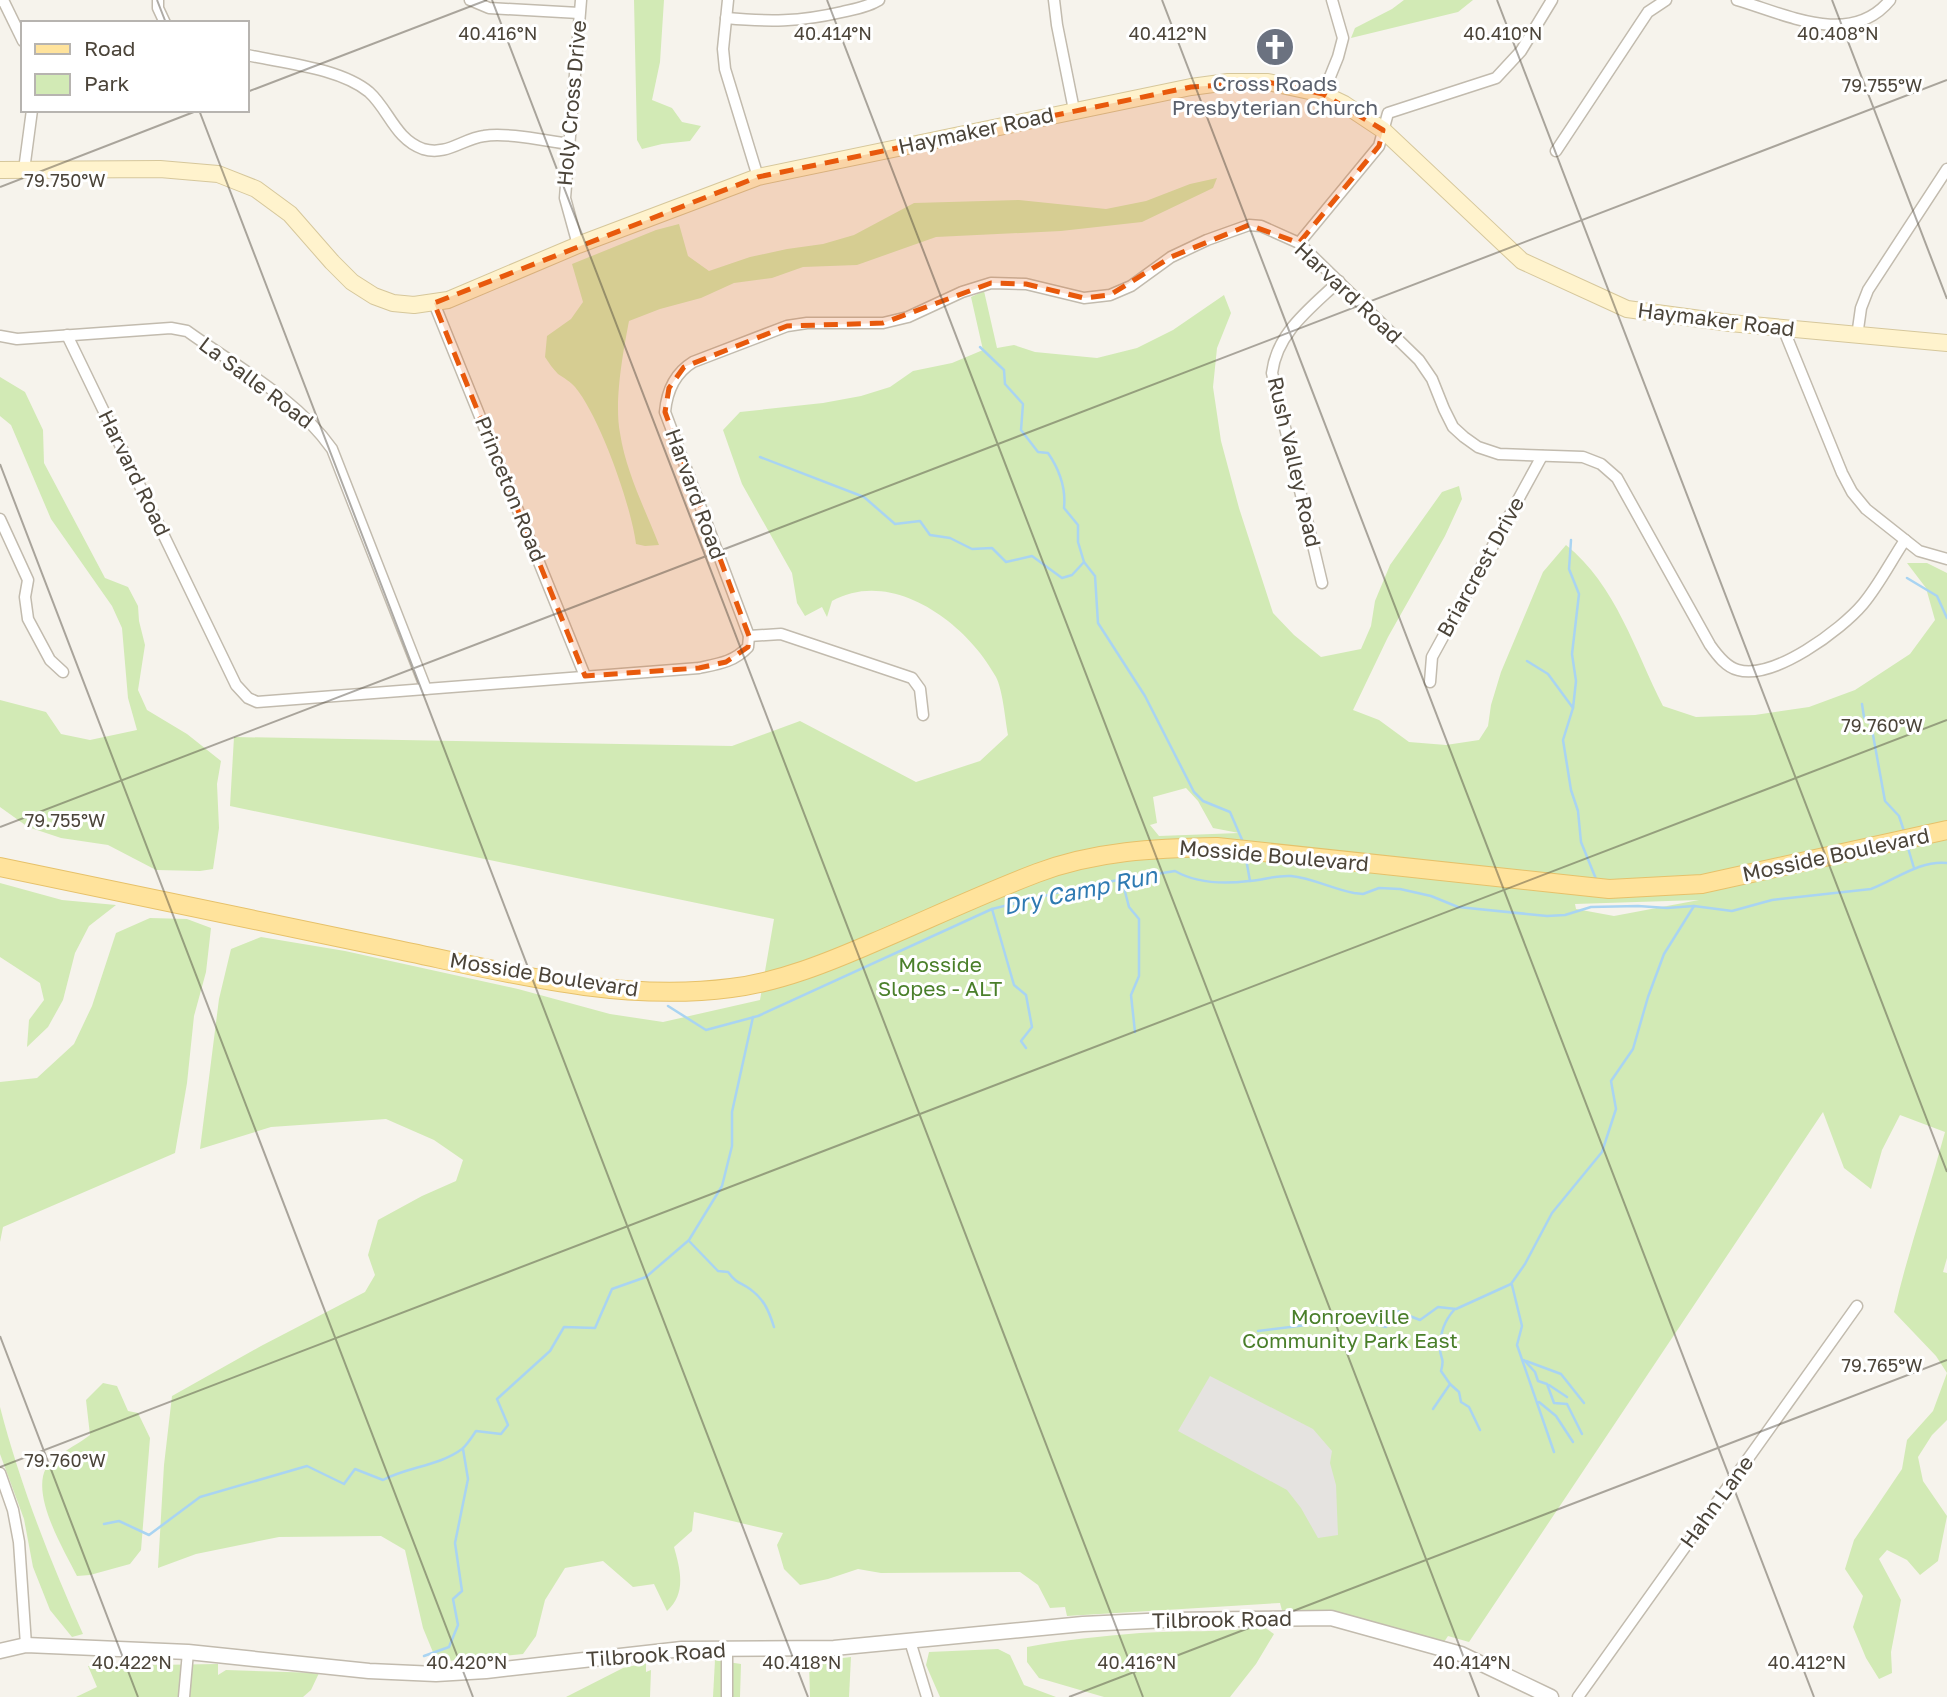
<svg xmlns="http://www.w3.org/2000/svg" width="1947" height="1697" font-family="'Golos Text',sans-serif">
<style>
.green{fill:#d2eab5;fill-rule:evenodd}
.parking{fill:#e5e3e0}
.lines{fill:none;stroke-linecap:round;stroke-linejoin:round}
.stream{stroke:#a9d4f2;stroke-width:2.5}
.minor-casing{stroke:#c2bbae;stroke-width:13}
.tertiary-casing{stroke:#c2bbae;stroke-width:17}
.secondary-casing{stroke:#d6c79b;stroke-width:18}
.primary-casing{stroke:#e6c16a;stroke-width:20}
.minor{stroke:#fff;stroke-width:10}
.tertiary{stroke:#fff;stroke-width:14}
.secondary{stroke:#fff3cd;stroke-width:16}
.primary{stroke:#ffe39c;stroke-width:18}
.marked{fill:#e8590c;fill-opacity:0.2;stroke:#e8590c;stroke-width:5;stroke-dasharray:14 9;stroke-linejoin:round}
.ticks{fill:none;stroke:#4b4439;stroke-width:2;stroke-opacity:0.45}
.labels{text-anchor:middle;stroke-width:6;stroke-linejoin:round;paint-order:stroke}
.worship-label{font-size:21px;fill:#5b616d;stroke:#fff}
.street-label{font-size:21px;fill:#4b4439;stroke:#fff}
.park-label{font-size:21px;fill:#4a7f2a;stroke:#fff}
.water-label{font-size:23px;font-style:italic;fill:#2e7ab2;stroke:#fff}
.ticks-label{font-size:18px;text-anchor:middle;fill:#4b4439;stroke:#fff;stroke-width:6;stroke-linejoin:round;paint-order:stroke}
</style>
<rect width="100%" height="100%" fill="#f6f3ec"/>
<g class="green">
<polygon points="634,0 664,0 660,62 652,100 672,108 682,122 701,126 690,141 662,144 642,149 637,140"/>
<polygon points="1404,0 1473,0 1458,12 1351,38 1355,28 1392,9"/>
<path d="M 1217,178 L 1213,188 L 1142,222 L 1061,231 L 936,237 L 857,265 L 803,267 L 772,278 L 734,283 L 701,298 L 660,309 L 629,321 C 623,352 614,402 620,433 C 626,472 645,509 659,545 L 645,546 L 636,544 C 631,505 600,417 575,387 C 571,382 564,378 558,374 C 553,369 549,363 545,357 L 547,336 L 571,319 L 583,302 L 572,264 L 656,230 L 679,224 L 688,256 L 709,271 L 750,257 L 787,249 L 823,244 L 854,235 L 914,203 L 1019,200 L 1106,209 L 1146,201 L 1190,184 Z"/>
<path d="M 984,291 L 997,348 L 1014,345 L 1035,352 L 1097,358 L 1137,348 L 1173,330 L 1224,295 L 1231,313 L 1217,348 L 1213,387 L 1221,441 L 1239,508 L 1273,613 L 1294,635 L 1321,657 L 1361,649 L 1371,626 L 1375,601 L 1390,565 L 1442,492 L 1459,486 L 1462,499 L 1445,536 L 1388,637 L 1353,710 L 1379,720 L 1409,742 L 1446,745 L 1479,740 L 1488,726 L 1491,705 L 1501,672 L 1543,572 L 1566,545 C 1616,585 1635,651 1663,706 L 1696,717 L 1755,715 L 1809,707 L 1855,690 L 1910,654 L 1935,620 L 1926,588 L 1907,563 L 1927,563 L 1947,573 L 1947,1258 L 1943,1272 L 1947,1273 L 1947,1420 L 1932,1435 L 1918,1457 L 1923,1481 L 1947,1516 L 1938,1561 L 1920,1575 L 1907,1560 L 1887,1550 L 1879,1559 L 1901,1600 L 1891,1652 L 1892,1673 L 1879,1679 L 1866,1658 L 1853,1627 L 1863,1596 L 1845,1569 L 1854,1540 L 1902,1469 L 1907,1440 L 1933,1411 L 1947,1373 L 1936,1356 L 1894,1312 C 1908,1251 1929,1192 1945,1132 L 1900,1115 L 1882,1150 L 1871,1189 L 1844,1168 L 1823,1112 L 1469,1642 L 1448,1636 L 1440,1648 L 1331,1618 L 1284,1618 L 1280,1603 L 1067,1616 L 1065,1607 L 1050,1608 L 1038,1585 L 1020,1572 L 881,1573 L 858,1569 L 828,1579 L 800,1585 L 784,1569 L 777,1545 L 783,1533 L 694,1512 L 692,1531 L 674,1547 C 680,1569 687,1593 667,1611 L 654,1584 L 633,1587 L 603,1561 L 565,1568 L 545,1600 L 536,1636 L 523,1654 L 437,1662 L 423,1628 L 405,1550 L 381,1536 L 279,1537 L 196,1554 L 158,1568 L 164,1465 L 172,1396 L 261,1346 L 365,1292 L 375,1275 L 368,1255 L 378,1220 L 422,1196 L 456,1181 L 463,1160 L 434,1140 L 386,1119 L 271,1127 L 200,1149 L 219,999 L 231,949 L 261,937 L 345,951 L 518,989 L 610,1014 L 663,1022 L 760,1000 L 774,919 L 230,806 L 234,737 L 732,746 L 800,721 L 916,782 L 980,761 L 1008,735 C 1005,719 1003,691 996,677 C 967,623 892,567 832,601 L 827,617 L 822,607 L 805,616 L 797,603 L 792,573 L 742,484 L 723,430 L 740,412 L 823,403 L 861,396 L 890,387 L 913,371 L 952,363 L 983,350 L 971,297 ZM 1186,788 L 1198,801 L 1213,828 L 1239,833 L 1159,836 L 1150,825 L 1157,823 L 1153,797 ZM 1699,900 L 1614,916 L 1576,909 L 1575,904 Z"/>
<polygon points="0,377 25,392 43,430 44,463 105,578 128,587 138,606 139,621 145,645 138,690 147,710 187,734 221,761 217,784 219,828 213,869 200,871 156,870 108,845 61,838 28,827 0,807 0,700 46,712 61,734 90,740 137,730 128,698 122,628 112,606 51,519 11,425 0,416"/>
<polygon points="0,883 62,900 116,905 89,926 75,953 63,1000 48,1027 27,1047 29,1020 44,1000 40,983 0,957"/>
<polygon points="150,918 187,919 211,928 206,972 194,1016 187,1083 175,1153 3,1227 0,1242 0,1082 37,1078 74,1044 92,1006 116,933"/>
<path d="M 103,1383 L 117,1386 L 128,1411 L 138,1413 L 150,1438 L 141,1550 L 130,1564 L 90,1575 L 77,1576 C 64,1550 31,1496 46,1468 C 51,1458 80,1443 90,1435 L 86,1400 Z"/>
<path d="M 0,1407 C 20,1484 50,1561 83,1634 L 72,1637 L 50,1610 L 33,1567 L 24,1519 L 0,1454 Z"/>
<path d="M 1264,1627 L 1274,1634 L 1256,1664 L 1230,1697 L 1104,1697 L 1039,1678 L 1027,1662 L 1027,1647 C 1064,1640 1102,1636 1140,1633 C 1181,1630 1222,1633 1264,1627 Z"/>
<polygon points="998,1649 1010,1655 1024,1685 1056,1697 940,1697 926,1665 929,1652"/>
<polygon points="851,1657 849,1697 810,1697 809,1662"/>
<polygon points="715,1660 741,1664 740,1697 713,1697"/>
<polygon points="646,1663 646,1672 651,1670 650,1697 566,1697 623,1668"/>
<polygon points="218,1664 218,1675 226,1670 319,1673 311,1690 303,1697 76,1697 97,1687 88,1666"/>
</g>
<polygon class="parking" points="1210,1376 1313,1429 1332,1451 1330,1463 1336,1485 1338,1535 1318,1538 1301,1508 1287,1490 1178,1431"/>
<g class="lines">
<g class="stream">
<path d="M 980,347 L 1004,370 L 1005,384 L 1023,404 L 1021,430 L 1038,452 L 1048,453 C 1059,469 1066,489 1064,508 L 1078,525 L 1078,542 L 1084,562 L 1095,576 L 1098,623 L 1145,696 L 1194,792 L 1203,801 L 1230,812 L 1243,842"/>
<polyline points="760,457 864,497 895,524 920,521 930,535 950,538 972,549 992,548 1006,562 1032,556 1062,578 1072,575 1084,562"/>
<polyline points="1571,540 1569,569 1579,594 1572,654 1576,681 1573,708 1563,740 1571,790 1578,811 1581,842 1596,879"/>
<polyline points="1907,578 1937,596 1947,618"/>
<polyline points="1527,661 1548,674 1573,708"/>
<polyline points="1862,704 1864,717 1871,724 1885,801 1899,816 1904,831"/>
<polyline points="1908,848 1914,868"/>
<polyline points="1246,859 1250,881"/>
<polyline points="1122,880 1129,907 1139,919 1139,976 1131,995 1135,1032"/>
<polyline points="992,909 1014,985 1026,995 1032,1027 1021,1041 1026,1048"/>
<path d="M 668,1006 L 706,1030 L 758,1016 L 992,909 L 1088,885 L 1175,871 C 1196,883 1225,884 1249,881 C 1264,880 1276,875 1291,876 C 1312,878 1333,889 1354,893 L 1363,894 L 1379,888 L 1400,889 L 1431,896 L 1458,907 L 1547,916 L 1565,915 L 1591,907 L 1638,906 L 1667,908 L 1694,906 L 1732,911 L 1772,900 L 1871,889 C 1895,880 1920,860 1947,863"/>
<path d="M 690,1242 L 718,1271 L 728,1272 C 737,1284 740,1282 750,1289 C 764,1299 769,1311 774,1327"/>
<polyline points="1512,1285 1522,1326 1517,1345 1554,1452"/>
<polyline points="1258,1331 1355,1319 1386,1327 1397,1311 1420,1320 1438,1307 1456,1309 1511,1284 1525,1264 1552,1213 1602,1152 1616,1109 1611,1081 1633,1049 1648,997 1664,954 1694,906"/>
<polyline points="1524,1360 1535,1372 1538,1381 1547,1384 1554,1403 1567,1404 1582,1434"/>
<polyline points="1526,1361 1561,1374 1584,1403"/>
<polyline points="1450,1384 1459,1392 1461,1402 1469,1407 1480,1430"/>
<polyline points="1549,1385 1567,1397"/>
<polyline points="1539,1402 1556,1416 1573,1442"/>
<path d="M 1433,1409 L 1450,1384 L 1441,1371 C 1445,1356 1440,1360 1440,1348 C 1440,1334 1445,1320 1454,1310"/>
<path d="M 104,1524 L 119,1521 L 149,1535 L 200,1497 L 307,1466 L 344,1484 L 355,1469 L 383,1480 C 407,1467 439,1466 462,1449 C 467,1445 472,1437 476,1431 L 501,1434 L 508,1425 L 497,1399 L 550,1351 L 564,1327 L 595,1328 L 612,1289 L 646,1277 L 689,1240 L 722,1186 L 732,1146 L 732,1112 L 753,1017"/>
<polyline points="424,1656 449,1647 458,1625 453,1599 462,1591 455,1543 468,1479 463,1449"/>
</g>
<defs>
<g id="minor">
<polyline points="3,0 23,41"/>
<polyline points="158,0 158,8 165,23"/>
<polyline points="470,0 489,8 579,13"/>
<polyline points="728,0 723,49 725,69 758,177"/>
<polyline points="1054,0 1057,25 1074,110"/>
<path d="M 1737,0 C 1785,14 1851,48 1890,0"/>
<path d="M 726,18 C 769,22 799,22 842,12 C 855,9 868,7 879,0"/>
<path d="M 247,55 C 283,63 340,68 369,92 C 389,110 395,139 423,149 C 447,156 462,139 484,136 C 506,132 546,141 569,144"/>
<polyline points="1323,94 1338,57 1343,38 1332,0"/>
<polyline points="1556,151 1640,24 1648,12 1666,0"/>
<polyline points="24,170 32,110"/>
<polyline points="1299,243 1379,146 1388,113 1496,78 1521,51 1552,0"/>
<polyline points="578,245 565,198 581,0"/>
<polyline points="434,303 585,676"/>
<polyline points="1783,328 1842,473 1852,492 1866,509 1919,551 1947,559"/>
<path d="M 67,335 L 236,685 L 248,698 L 257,702 L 699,668 C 718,664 734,662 748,647 L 749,636 L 665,412 C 667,390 675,373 693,362 L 787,326 L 807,323 L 883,323 L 908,317 L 962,292 L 991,283 L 1026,284 L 1084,298 L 1110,295 L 1131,286 L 1171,257 L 1207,240 L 1249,225 L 1261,226 L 1299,243 L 1419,360 L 1432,379 L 1444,409 L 1453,427 L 1464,437 L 1478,447 L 1499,454 L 1583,457 L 1601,464 L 1617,478 L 1710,645 C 1717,655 1726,667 1738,670 C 1774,680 1841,630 1863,604 C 1879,585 1891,561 1905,540"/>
<path d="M 0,336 L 17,339 L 171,328 L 187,331 C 237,367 296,398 332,449 L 426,689"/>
<polyline points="1857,336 1861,308 1868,290 1947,169"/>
<polyline points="0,519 28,580 25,597 28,619 50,660 63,672"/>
<path d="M 1322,583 L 1272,373 C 1277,332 1311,308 1339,281"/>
<polyline points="749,636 781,634 912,678 920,689 923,715"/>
<polyline points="1430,682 1432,657 1542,456"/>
<polyline points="0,1473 13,1510 19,1542 26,1645"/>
<polyline points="910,1641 927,1697"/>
<polyline points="727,1650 727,1697"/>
<polyline points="184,1697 188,1652"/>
<polyline points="1578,1697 1857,1306"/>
</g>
<polyline id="tertiary" points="0,1651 26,1645 188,1652 369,1671 436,1674 486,1671 682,1649 834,1648 1083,1624 1168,1620 1331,1618 1461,1654 1551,1697"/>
<polyline id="secondary" points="0,170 160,169 218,174 256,189 290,214 332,262 352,282 374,296 393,303 414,305 448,300 578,245 758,177 1191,87 1228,82 1268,82 1323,94 1344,104 1383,130 1522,261 1627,309 1730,323 1947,343"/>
<path id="primary" d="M 0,867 C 129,895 259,921 389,948 C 501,971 616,1003 731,988 C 780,982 829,962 875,942 C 929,919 982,894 1037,873 C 1095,851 1156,848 1217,847 L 1609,889 L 1702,884 L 1947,830"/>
</defs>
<use href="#minor" class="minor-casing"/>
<use href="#tertiary" class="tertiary-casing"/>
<use href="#secondary" class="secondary-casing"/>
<use href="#primary" class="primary-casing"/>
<use href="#minor" class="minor"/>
<use href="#tertiary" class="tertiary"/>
<use href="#secondary" class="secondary"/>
<use href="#primary" class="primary"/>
</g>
<path class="marked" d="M 1268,82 L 1323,94 L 1383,130 L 1379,146 L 1299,243 L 1249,225 L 1171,257 L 1110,295 L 1084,298 L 1026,284 L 991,283 L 883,323 L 787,326 L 684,367 L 669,388 L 665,412 L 749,636 L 748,647 L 726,662 L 699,668 L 585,676 L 434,303 L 758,177 L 1191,87 Z"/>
<path class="ticks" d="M 157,0 L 166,23M 492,0 L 1143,1697M 827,0 L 1479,1697M 1162,0 L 1814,1697M 1497,0 L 1947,1172M 1832,0 L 1947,299M 247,92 L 487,0M 199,110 L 808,1697M 0,187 L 199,110M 0,464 L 473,1697M 0,827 L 1947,80M 0,1336 L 138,1697M 0,1467 L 1947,720M 1069,1697 L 1947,1360"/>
<defs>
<symbol id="church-disc" viewBox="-11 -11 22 22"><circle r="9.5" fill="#6b7280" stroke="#fff"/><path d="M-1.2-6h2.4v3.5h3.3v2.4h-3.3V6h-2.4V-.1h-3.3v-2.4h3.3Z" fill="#fff"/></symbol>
</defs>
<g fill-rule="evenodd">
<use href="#church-disc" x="1253" y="25" width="44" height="44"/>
</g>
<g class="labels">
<g class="worship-label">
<text x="1275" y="91">Cross Roads<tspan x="1275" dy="24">Presbyterian Church</tspan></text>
</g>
<g class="street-label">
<text transform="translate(572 103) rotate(-85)" y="7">Holy Cross Drive</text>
<text transform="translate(976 131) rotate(-12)" y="7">Haymaker Road</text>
<text transform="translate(1348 293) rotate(43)" y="7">Harvard Road</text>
<text transform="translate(1716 320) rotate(7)" y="7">Haymaker Road</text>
<text transform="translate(256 383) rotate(37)" y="7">La Salle Road</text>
<text transform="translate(1294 462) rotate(77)" y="7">Rush Valley Road</text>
<text transform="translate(134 473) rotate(64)" y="7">Harvard Road</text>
<text transform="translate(510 489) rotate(68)" y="7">Princeton Road</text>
<text transform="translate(695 494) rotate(70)" y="7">Harvard Road</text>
<text transform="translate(1481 567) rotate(-61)" y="7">Briarcrest Drive</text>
<text transform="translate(1836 855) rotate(-12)" y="7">Mosside Boulevard</text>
<text transform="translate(1274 856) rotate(5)" y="7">Mosside Boulevard</text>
<text transform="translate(544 975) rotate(9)" y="7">Mosside Boulevard</text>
<text transform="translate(1717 1502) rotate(-54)" y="7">Hahn Lane</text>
<text transform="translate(1222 1620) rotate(-1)" y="7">Tilbrook Road</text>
<text transform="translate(656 1655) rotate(-4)" y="7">Tilbrook Road</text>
</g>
<g class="park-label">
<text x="940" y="972">Mosside<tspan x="940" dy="24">Slopes - ALT</tspan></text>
<text x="1350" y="1324">Monroeville<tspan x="1350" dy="24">Community Park East</tspan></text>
</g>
<g class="water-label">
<text transform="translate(1080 891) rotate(-12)" y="8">Dry Camp Run</text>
</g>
</g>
<g class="ticks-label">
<text x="1838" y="40">40.408°N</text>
<text x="1503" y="40">40.410°N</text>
<text x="498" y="40">40.416°N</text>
<text x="833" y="40">40.414°N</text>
<text x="1168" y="40">40.412°N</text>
<text x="1882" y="92">79.755°W</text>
<text x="65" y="187">79.750°W</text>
<text x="1882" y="732">79.760°W</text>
<text x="65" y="827">79.755°W</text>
<text x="1882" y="1372">79.765°W</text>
<text x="65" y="1467">79.760°W</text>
<text x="132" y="1669">40.422°N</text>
<text x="467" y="1669">40.420°N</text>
<text x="802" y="1669">40.418°N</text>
<text x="1137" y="1669">40.416°N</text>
<text x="1472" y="1669">40.414°N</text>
<text x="1807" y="1669">40.412°N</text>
</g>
<rect x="21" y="21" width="228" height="91" fill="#ffffff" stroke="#b7b4b0" stroke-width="2"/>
<rect x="35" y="44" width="35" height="10" fill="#ffe39c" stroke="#b7b4b0" stroke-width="2"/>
<text x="84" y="56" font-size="21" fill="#4b4439">Road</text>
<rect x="35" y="74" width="35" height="21" fill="#d2eab5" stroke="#b7b4b0" stroke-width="2"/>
<text x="84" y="91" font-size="21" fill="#4b4439">Park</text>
</svg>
